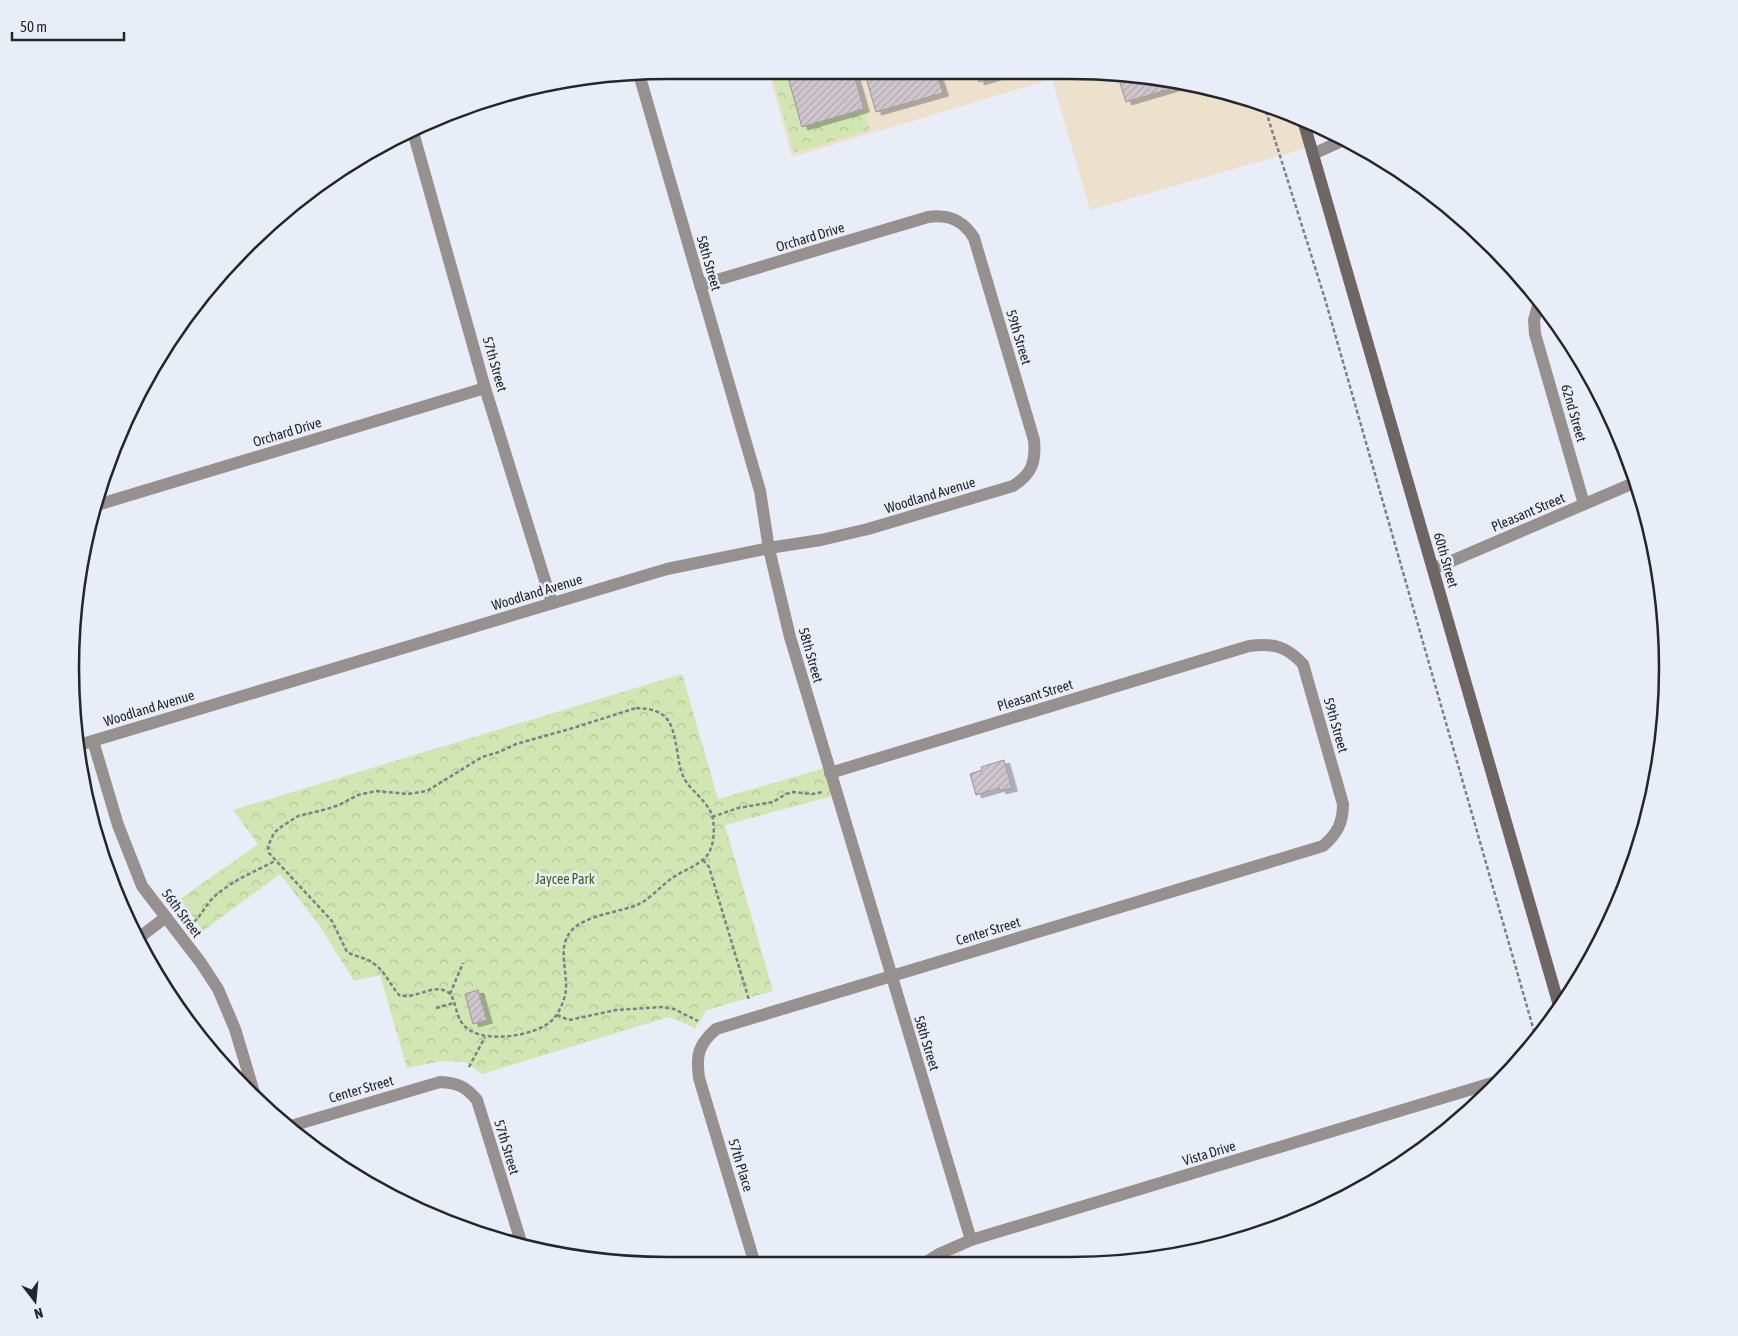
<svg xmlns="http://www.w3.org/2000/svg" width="1738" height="1336" font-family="'Asap Condensed',sans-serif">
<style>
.commercial{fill:#ede1cd}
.park{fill:url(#park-crowns)}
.building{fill:url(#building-hatch);stroke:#9b939a;filter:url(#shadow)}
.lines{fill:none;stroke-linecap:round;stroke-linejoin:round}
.path{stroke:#7d8086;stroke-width:2.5;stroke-dasharray:4 2.5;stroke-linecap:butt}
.minor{stroke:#96918f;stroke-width:12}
.tertiary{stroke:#96918f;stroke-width:12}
.secondary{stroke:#6d6663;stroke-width:12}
.labels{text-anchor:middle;stroke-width:5;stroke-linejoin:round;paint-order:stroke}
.street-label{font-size:14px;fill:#242629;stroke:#e9edf7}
.park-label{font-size:14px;fill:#475e16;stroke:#e9edf7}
.rim{fill:none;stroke:#242629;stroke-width:2.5}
</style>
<defs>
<pattern id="park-crowns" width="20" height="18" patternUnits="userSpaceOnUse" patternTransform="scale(1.25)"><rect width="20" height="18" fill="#d1e6b2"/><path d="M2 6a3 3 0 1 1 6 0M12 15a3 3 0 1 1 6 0" fill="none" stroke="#b3c599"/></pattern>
<pattern id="building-hatch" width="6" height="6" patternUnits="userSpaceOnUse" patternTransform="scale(1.25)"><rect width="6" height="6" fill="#cec5cd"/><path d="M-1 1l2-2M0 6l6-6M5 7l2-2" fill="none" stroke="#b1a9b0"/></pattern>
<filter id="shadow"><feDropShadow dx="5.5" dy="3" stdDeviation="0" flood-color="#0004"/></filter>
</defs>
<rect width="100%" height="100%" fill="#e9edf7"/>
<g class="commercial">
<polygon points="768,70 1109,71 1225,90 1303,120 1310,147 1090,210 1052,79 792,157"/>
<polygon points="958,1246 962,1261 928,1261"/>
</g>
<g class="park">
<polygon points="788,76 802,127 864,109 870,130 794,153 773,80"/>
<polygon points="682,674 718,799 828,767 836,795 725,825 773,991 707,1010 695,1028 669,1017 482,1074 465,1062 443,1061 407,1068 380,975 354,981 321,928 280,874 203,931 180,899 258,844 233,810"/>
</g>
<g class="building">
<polygon points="786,70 853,71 864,109 802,127"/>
<polygon points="864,71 936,71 943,93 876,112"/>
<polygon points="975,71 1015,71 979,82"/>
<polygon points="1117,73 1187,84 1126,102"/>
<polygon points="1004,760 1012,788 1000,791 1000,788 976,795 970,774 982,770 981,767"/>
<polygon points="478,990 487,1020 473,1024 465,994"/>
</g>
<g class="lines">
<g class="path">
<polyline points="1264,105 1325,299 1536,1038"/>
<path d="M 636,708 C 668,709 672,721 677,750 C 679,762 680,773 687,783 C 695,794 710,804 713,819 C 715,833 714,853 701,861 C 692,868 681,872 672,878 C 661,886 651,898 639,904 C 622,912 585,915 572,930 C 555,949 570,974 565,996 C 562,1005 558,1016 550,1022 C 533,1036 490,1042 471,1031 C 452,1021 459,997 446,991 C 432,984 415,1000 399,995 C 389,983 384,969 370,961 C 362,957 354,956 347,952 L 332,921 L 269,853 L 268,846 L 274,833 L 281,827 L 298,816 L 327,809 L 339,805 L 358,795 L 376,791 L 408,794 L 427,791 L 482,757 L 499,752 L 516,744 L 573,728 Z"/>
<polyline points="712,817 738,808 773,802 786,794 793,792 812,794 823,792"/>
<polyline points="703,860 709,867 749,1000"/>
<path d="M 194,922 C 201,915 205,907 211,900 C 228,882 254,872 275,861"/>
<polyline points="450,994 463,963"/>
<polyline points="436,1008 454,1003"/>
<polyline points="557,1015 569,1020 616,1010 662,1007 674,1009 698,1021"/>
<polyline points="469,1067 485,1037"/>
</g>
<g class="minor">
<polyline points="639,74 760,491 769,549 790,637 971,1240"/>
<polyline points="413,132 485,388 552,603"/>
<polyline points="1313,154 1346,139"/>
<polyline points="1539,302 1534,320 1535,334 1584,504"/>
<polyline points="97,505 485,388"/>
<polyline points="1433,569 1636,482"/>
<polyline points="93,741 118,825 142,886 201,963 218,989 235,1029 256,1099"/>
<path d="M 79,745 L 667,569 L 775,547 L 821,540 L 868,529 L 1013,486 C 1032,474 1036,462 1034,440 L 974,238 C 963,220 948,214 928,217 L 700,285"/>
<polyline points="140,937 166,917"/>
<path d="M 291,1126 L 440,1082 C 458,1083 465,1086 477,1100 L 522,1245"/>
<path d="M 754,1261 L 699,1078 C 696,1055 698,1045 716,1029 L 1323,846 C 1337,834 1343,823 1343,804 L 1303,664 C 1286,646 1274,643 1249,646 L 830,773"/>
</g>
<polyline class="tertiary" points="928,1261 939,1254 971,1240 1502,1080"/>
<polyline class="secondary" points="1303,120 1560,1009"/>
</g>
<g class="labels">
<g class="street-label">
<text transform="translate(810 237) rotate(-17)" y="5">Orchard Drive</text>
<text transform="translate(709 263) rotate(74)" y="5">58th Street</text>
<text transform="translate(1019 337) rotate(73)" y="5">59th Street</text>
<text transform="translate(495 364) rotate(74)" y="5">57th Street</text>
<text transform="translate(1574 413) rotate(74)" y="5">62nd Street</text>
<text transform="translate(287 432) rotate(-17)" y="5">Orchard Drive</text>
<text transform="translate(930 495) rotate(-17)" y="5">Woodland Avenue</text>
<text transform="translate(1528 512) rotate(-23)" y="5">Pleasant Street</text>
<text transform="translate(1446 560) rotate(74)" y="5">60th Street</text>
<text transform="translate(537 592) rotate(-17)" y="5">Woodland Avenue</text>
<text transform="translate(811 655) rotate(74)" y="5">58th Street</text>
<text transform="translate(1035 695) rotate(-17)" y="5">Pleasant Street</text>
<text transform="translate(149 708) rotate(-17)" y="5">Woodland Avenue</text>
<text transform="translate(1336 725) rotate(74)" y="5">59th Street</text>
<text transform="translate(182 913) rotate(53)" y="5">56th Street</text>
<text transform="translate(988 931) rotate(-17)" y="5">Center Street</text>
<text transform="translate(927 1043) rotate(73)" y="5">58th Street</text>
<text transform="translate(361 1089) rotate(-16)" y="5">Center Street</text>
<text transform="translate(507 1147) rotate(73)" y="5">57th Street</text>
<text transform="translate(1209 1153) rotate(-17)" y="5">Vista Drive</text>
<text transform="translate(741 1165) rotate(73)" y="5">57th Place</text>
</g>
<g class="park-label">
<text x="565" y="884">Jaycee Park</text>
</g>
</g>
<path d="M0 0H1738V1336H0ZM668 79H1070A589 589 0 0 1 1659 668V668A589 589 0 0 1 1070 1257H668A589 589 0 0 1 79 668V668A589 589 0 0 1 668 79Z" fill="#e9edf7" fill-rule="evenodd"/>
<path class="rim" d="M668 79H1070A589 589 0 0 1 1659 668V668A589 589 0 0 1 1070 1257H668A589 589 0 0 1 79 668V668A589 589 0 0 1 668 79Z"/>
<g transform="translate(35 1301) rotate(164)" stroke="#e9edf7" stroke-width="4" paint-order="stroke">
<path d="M0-4L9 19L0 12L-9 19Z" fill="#242629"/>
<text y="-8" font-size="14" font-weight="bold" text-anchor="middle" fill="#242629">N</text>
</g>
<path d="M12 32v8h112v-8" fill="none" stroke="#242629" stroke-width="2.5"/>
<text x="20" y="32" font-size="15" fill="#242629" stroke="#e9edf7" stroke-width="4" paint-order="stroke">50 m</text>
</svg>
